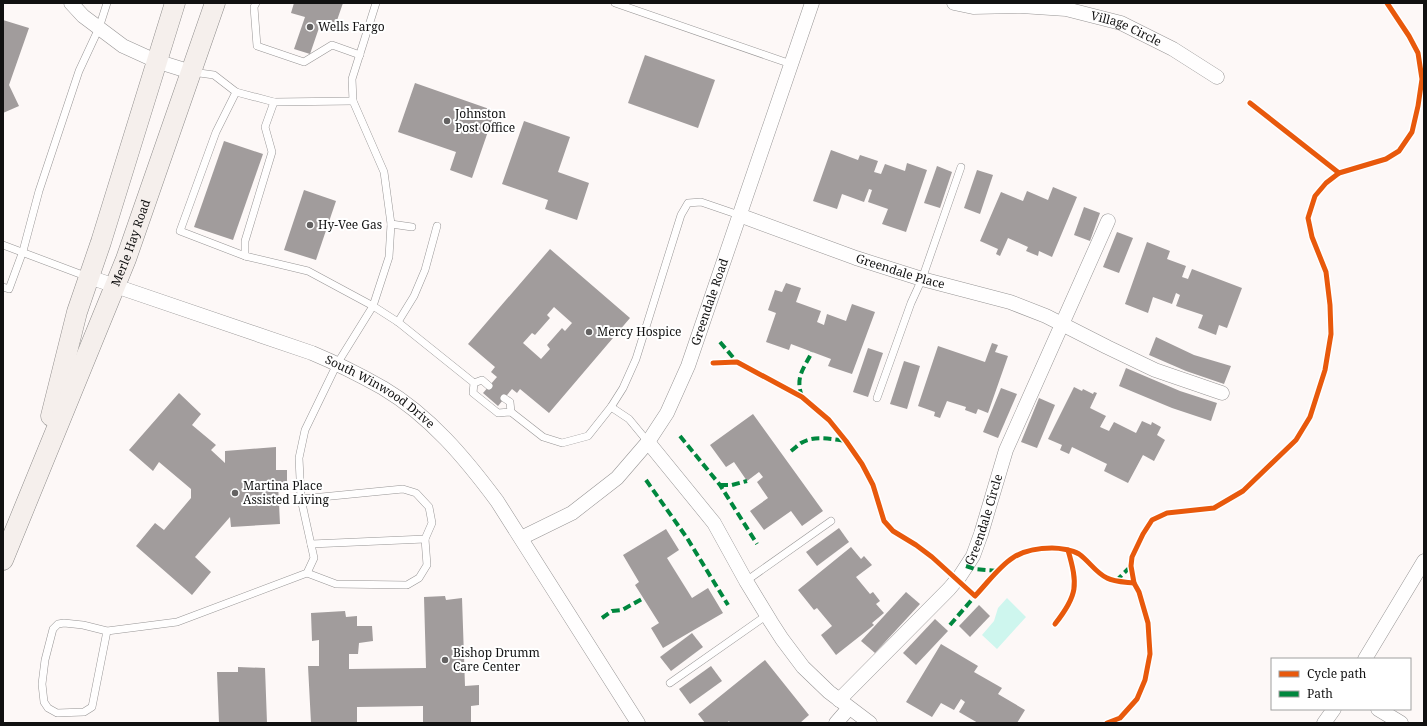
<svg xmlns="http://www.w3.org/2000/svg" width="1427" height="726" font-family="'Noto Serif',serif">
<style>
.water{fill:#cef6ee}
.building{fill:#a19c9c;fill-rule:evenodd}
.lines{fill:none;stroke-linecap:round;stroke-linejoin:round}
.lane-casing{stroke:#979595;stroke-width:8}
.street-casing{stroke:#979595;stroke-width:15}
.secondary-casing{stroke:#8e8c8b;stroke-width:21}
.lane{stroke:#fffefe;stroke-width:7}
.street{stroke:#fffefe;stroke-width:14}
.secondary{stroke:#f5efec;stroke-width:20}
.quiet{stroke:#00873e;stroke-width:4;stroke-dasharray:8 4;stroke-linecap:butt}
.cycleway-casing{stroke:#fff;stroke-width:8}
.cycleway{stroke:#e8590c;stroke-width:5}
.poi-dot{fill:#646262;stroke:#fff;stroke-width:1.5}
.labels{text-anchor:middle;stroke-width:4;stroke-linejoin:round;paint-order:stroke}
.poi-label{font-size:12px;fill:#111;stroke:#fff;text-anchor:start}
.street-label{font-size:12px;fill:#111;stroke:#fff}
</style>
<rect width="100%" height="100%" fill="#fdf8f7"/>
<polygon class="water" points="1007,598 1026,617 997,649 982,635 994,621 998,608"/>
<g class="building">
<polygon points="294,3 343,3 334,29 320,25 310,54 294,49 305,17 291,13"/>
<polygon points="3,20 29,28 9,85 19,106 3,113"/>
<polygon points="645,55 715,80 698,128 628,103"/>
<polygon points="415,83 495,111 472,178 450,170 456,152 398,132"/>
<polygon points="524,121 570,137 558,172 589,183 577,220 545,209 548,200 502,184"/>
<polygon points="224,141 263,154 233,240 194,227"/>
<polygon points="831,150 858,160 860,155 878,161 874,172 881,174 885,164 905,171 907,163 927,170 906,232 882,224 888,209 868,202 872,190 869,189 864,202 842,194 837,209 813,201"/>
<polygon points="937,166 952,172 940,208 924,203"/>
<polygon points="977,170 993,175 980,214 964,208"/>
<polygon points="1053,187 1077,197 1052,257 1039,251 1038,256 1026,251 1028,247 1008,238 1000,256 996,254 998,249 980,241 1001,192 1023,201 1027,191 1048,200"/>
<polygon points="304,190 336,201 316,260 284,250"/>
<polygon points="1084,207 1100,213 1090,241 1074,235"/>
<polygon points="1117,232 1133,238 1119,273 1103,267"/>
<polygon points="1147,242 1170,251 1167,259 1186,266 1182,277 1188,279 1192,269 1242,288 1227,328 1219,325 1216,335 1198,328 1203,315 1176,306 1180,295 1176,293 1172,304 1153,297 1148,313 1125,304"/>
<path d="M 550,249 L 630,318 L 549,413 L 520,389 L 517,393 L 512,389 L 498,406 L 483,393 L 497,377 L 491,372 L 495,367 L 468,344 ZM 554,307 L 572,323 L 565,331 L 562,328 L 547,345 L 550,349 L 541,359 L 523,343 L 532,333 L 535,335 L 550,318 L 547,315 Z"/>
<polygon points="786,283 801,288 796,302 821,311 817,322 824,325 827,314 846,321 852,304 875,312 852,374 828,366 831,359 791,344 789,350 766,342 776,313 768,310 775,290 782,292"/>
<polygon points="1156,337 1194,355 1231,366 1224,384 1186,371 1149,355"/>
<polygon points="992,343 998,345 995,352 1008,356 988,413 978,409 976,414 965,410 966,407 947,401 940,418 934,416 935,412 918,406 938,346 985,362"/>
<polygon points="868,348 883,353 868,397 853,392"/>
<polygon points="904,361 920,366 907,409 890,404"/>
<polygon points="1126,368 1180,391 1217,403 1211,421 1172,408 1119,386"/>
<polygon points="1074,387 1082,391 1083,389 1093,394 1094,392 1097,393 1090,408 1106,416 1100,427 1109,431 1114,422 1136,433 1142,421 1151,425 1152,422 1161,427 1157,435 1165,440 1154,461 1143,455 1128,483 1104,471 1107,464 1072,447 1069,454 1060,450 1062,445 1048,439"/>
<polygon points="1001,388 1017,394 998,438 983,432"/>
<polygon points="179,393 201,414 192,425 216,445 211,450 225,463 225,451 276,447 276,470 287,470 287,483 278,484 280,524 231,527 230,517 195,557 211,572 192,595 136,546 155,523 164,530 191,498 191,489 159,462 153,471 129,450"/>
<polygon points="1039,398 1055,405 1037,448 1021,442"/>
<polygon points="753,414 823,511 802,526 791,511 764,530 750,511 768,498 757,482 763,477 759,472 747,481 734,462 726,467 710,445"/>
<polygon points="839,528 849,542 817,566 806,552"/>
<polygon points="666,529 679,550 667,558 692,598 708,588 723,613 663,648 651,628 659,623 635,585 639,582 623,555"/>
<polygon points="851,547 861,559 864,556 872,565 856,577 870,594 873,592 880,601 876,604 884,613 872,623 874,625 836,655 821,635 832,626 817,608 814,610 798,590"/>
<polygon points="906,592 920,604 875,653 861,641"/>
<polygon points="445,596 446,600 462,598 465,686 479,685 479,705 471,706 471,723 423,723 423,706 357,707 357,723 311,723 308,666 319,666 319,640 312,641 311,613 345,611 346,617 357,616 357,626 372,626 373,641 359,643 358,654 349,654 349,669 426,668 424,597"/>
<polygon points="979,605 990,616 970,637 959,626"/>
<polygon points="935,619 948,631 916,665 903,653"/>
<polygon points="692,633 703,647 671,671 660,657"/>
<polygon points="941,644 978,666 974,672 1002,688 998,694 1025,710 1017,723 978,723 959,712 965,702 961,699 954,710 941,703 932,717 906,702"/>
<polygon points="765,660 809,715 800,723 730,723 729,721 727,723 705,723 698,714"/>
<polygon points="711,666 722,681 690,704 679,689"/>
<polygon points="238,667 265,668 267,723 219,723 217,672 238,672"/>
</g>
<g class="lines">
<defs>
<g id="lane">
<polyline points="256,3 254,7 257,46 304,62 332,45 360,55"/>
<polyline points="615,3 791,64"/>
<polyline points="192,72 214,75 236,92 216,132 180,231 245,256"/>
<polyline points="236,92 274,102"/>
<polyline points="353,101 274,102 265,127 272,152 245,241 245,256 308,271 373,306 398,322 474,383 473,393 498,413 511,412 543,437 562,443 588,436 611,407 623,388 636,359 681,215 688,203 701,202 739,215"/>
<polyline points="391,224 412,227"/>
<polyline points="3,245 88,277"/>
<polyline points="3,287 9,289 23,251 39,191 79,71 99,28 107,3"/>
<polyline points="398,322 414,296 425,270 437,226"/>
<polyline points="474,383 482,380 489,386"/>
<polyline points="504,398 510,402 511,412"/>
<polyline points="877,398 911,303 922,279 961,167"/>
<polyline points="611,407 629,419 648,442"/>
<polyline points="301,499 403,489 416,493 429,507 432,523 425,539 311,544"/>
<polyline points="307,573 336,584 407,585 419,578 427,565 425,539"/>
<polyline points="746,581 831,521"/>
<polyline points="107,631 92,707 84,712 57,713 48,708 44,702 42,684 45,660 53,629 58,624 64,623 83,625 107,631 177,622 307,573 314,558 301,499 299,458 305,430 337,364 373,306 389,257 391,224 384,172 353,101 352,79 376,3"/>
<polyline points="670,683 767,615"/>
</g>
<g id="street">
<polyline points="71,3 83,16 123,46 156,61 191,72"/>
<path id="s1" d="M 954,3 L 973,7 L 1021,6 L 1066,9 L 1121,23 L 1173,49 L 1217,77"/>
<path id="s2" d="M 739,215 L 856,258 L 922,279 L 1010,302 L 1046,316 L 1107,347 L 1155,370 L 1222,393"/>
<path id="s3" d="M 89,277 L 312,353 C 336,363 360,375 383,388 C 430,416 465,458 497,501 L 638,723"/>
<polyline points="648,442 714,523 746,581 771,622 782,639 803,667 829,692 870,723"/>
<path id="s4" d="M 521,538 L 572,513 L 617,478 L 648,442 L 667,413 L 688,366 L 812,3"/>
<polyline points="1365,659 1424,561"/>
<path id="s5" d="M 839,700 L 949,589 L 960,576 L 973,556 L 981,534 L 1006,450 L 1108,221"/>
<polyline points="1378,709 1401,723"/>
<polyline points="836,723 849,708"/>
<polyline points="1324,723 1334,709"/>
</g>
<g id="secondary">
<polyline points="51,416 77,312 101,242 175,3"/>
<path id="s6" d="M 3,560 L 126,259 L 215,3"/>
</g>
</defs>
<use href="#lane" class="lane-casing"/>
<use href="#street" class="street-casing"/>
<use href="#secondary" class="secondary-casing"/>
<use href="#lane" class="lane"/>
<use href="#street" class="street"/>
<use href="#secondary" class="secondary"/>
<g class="quiet">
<polyline points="720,342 737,362"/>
<path d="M 802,397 C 795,377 803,370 812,352"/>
<polyline points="680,436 720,485 757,544"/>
<path d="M 791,451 C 795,448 798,445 801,443 C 814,435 832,439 846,441"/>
<polyline points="646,480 687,538 728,605"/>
<polyline points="720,485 732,485 747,481"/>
<polyline points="966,566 975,569 998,571"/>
<polyline points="1116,581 1131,566"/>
<polyline points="602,618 612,611 622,610 642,599"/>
<polyline points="950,625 975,596"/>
</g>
<defs>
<g id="cycleway">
<polyline points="1250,103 1339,173"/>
<path d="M 713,363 L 737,362 L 802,397 L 829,420 L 846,441 L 862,464 L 873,485 L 884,521 L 893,531 L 916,545 L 932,557 L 975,596 C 1001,568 1010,548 1052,548 C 1060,548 1072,550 1079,554 C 1089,561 1096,573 1107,578 C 1114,582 1126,582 1134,583"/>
<path d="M 1055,624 C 1078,595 1078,585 1068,550"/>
<polyline points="1107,723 1120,718 1137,699 1145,680 1150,654 1148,623 1139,592 1134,583 1131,566 1132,557 1143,534 1152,520 1167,513 1214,508 1243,491 1296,440 1310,417 1325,370 1331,334 1330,305 1326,272 1312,237 1308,218 1315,196 1326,183 1339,173 1386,159 1399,151 1412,132 1418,106 1422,79 1418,53 1409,36 1387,3"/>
</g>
</defs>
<use href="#cycleway" class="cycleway-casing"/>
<use href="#cycleway" class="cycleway"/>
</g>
<g class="poi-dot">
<circle cx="310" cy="27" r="4"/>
<circle cx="447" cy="121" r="4"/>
<circle cx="310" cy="225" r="4"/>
<circle cx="589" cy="332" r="4"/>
<circle cx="235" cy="493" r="4"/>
<circle cx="445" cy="660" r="4"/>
</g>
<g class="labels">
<g class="poi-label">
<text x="318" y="31">Wells Fargo</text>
<text x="455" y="118">Johnston<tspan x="455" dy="14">Post Office</tspan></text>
<text x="318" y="229">Hy-Vee Gas</text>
<text x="597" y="336">Mercy Hospice</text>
<text x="243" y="490">Martina Place<tspan x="243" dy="14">Assisted Living</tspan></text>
<text x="453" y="657">Bishop Drumm<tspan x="453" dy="14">Care Center</tspan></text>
</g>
<g class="street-label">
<text dy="4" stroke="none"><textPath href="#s1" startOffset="176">Village Circle</textPath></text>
<text dy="4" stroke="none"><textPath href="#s6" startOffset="342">Merle Hay Road</textPath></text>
<text dy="4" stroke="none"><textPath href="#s2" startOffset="171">Greendale Place</textPath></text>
<text dy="4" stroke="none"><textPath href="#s4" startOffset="315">Greendale Road</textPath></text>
<text dy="4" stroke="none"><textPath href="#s3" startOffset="314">South Winwood Drive</textPath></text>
<text dy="4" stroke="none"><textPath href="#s5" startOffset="235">Greendale Circle</textPath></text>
</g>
</g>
<rect width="1427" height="726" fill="none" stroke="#111111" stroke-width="8"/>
<rect x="1271" y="658" width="140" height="52" fill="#ffffff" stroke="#a0a0a0"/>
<rect x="1279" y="671" width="20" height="6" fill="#e8590c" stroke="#a0a0a0"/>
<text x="1307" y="678" font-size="12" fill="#111111">Cycle path</text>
<rect x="1279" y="691" width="20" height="6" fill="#00873e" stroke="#a0a0a0"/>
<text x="1307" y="698" font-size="12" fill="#111111">Path</text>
</svg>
